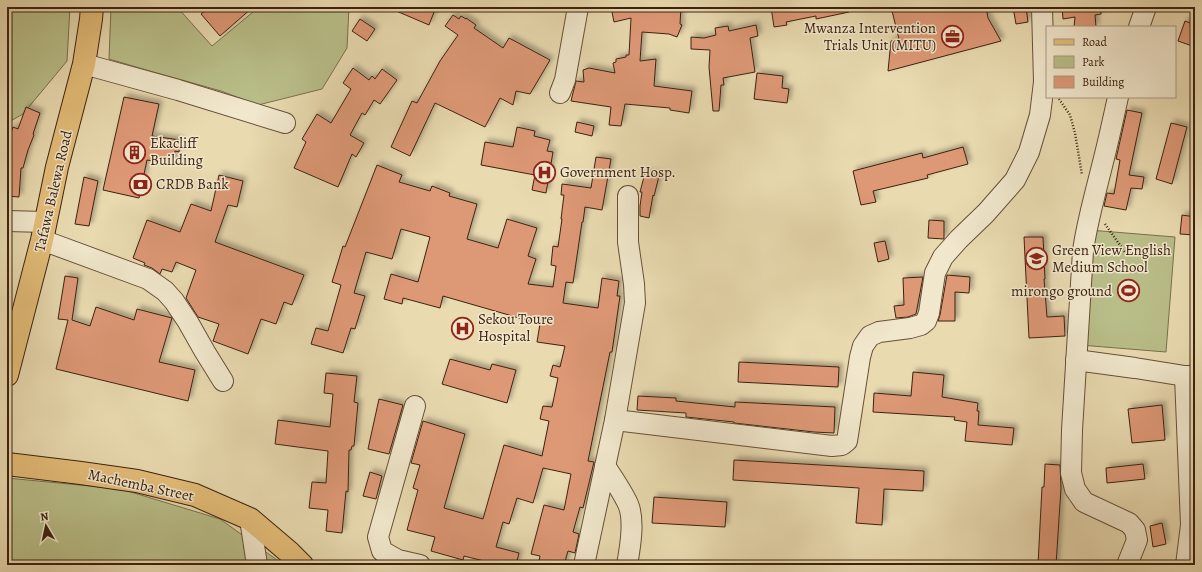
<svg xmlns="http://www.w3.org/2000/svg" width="1202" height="572" font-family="Alegreya,serif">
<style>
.green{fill:#b9be89;stroke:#7a704c}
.building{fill:#dd9876;stroke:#3c2210;filter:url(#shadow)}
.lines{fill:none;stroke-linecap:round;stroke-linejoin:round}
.minor-casing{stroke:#675038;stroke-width:22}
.major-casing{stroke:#3c2210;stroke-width:24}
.path{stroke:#3c2210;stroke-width:2.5;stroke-dasharray:1 2;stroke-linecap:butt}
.minor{stroke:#f1e7cc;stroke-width:20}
.major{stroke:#e4bd78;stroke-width:22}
.labels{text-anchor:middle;stroke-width:3;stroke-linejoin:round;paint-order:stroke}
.poi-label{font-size:15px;fill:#3c2210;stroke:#f1e7cc;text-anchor:start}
.street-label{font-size:15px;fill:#3c2210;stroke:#f1e7cc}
</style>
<defs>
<filter id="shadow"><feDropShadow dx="3.5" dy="-3.5" stdDeviation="2" flood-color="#0004"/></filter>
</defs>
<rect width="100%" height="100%" fill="#e9dab0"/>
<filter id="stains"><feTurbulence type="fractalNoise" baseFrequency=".005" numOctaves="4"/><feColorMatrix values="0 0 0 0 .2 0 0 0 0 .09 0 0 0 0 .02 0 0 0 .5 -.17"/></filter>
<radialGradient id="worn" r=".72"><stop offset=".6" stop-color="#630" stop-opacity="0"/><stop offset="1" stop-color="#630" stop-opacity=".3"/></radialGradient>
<g class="green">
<polygon points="7,7 70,7 67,61 23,114 7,123"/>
<polygon points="111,7 177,7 212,46 259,7 349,7 347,48 322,89 258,105 221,91 150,71 109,59"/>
<polygon points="1089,230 1175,237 1166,352 1080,345"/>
<polygon points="7,478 121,489 220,519 284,565 7,565"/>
</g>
<g class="building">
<polygon points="210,7 253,7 220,36 201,14"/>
<polygon points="387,7 436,7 429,25"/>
<polygon points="611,7 681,7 680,24 682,25 677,37 669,34 642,32 640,61 656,59 654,86 692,91 689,113 670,110 670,108 625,104 621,126 609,125 611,107 571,101 576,81 584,82 583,70 589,68 615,73 613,63 616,62 616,59 626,57 626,55 629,55 631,18 614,22"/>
<polygon points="771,7 848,7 849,12 816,19 816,16 786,22 787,25 774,27"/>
<polygon points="891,7 986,7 988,18 1001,41 888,71 891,41 899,39"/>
<polygon points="1013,7 1026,7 1028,22 1016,24"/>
<polygon points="1062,7 1101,7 1101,14 1095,15 1096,27 1074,27 1075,17 1063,19"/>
<polygon points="453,15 459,19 461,16 466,19 466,18 476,25 474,28 503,48 509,38 550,60 530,94 516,91 513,105 500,98 485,127 435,103 410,156 391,147 412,101 417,103 440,61 458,35 445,26"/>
<polygon points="360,19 375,29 367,41 352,31"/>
<polygon points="1185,21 1195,25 1195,47 1178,41"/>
<polygon points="756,25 758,36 750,38 755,72 723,78 724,85 721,85 719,111 713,111 709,67 710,50 691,49 691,37 704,38 716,35 715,28 728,26 729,31"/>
<polygon points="353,68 369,80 372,76 375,79 382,69 397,80 380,104 374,100 365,115 362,113 350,135 364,143 356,157 352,154 338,187 294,168 306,142 302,139 317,114 331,123 351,89 343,83"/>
<polygon points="757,73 783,76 782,88 789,89 787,103 754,99"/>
<polygon points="124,97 159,104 152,136 180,140 179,152 175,151 173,164 147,160 139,198 103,190"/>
<polygon points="26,107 40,113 33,134 34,135 28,150 23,168 21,168 19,197 7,196 7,143 13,127 18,129"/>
<polygon points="1127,110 1142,113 1129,175 1144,177 1142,189 1131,188 1126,210 1104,206 1107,193 1114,194 1120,160 1116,159"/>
<polygon points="577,122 594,126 592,136 575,132"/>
<polygon points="1171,123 1187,127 1172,184 1156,179"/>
<polygon points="517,127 535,131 534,136 550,140 547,151 553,152 546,193 532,190 535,175 481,165 485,142 513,147"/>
<polygon points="963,147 968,164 927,175 928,178 873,191 876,202 861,205 853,171 922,153 923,158"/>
<polygon points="596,157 611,159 602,210 585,207 583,222 582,222 573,283 566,282 563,303 598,308 602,278 619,281 617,296 620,296 612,352 610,352 588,461 594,462 583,508 580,507 573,532 579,534 575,553 568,551 564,565 538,565 540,556 531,554 544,505 564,510 571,474 543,468 533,503 517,498 509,524 503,522 496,547 519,553 516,565 491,565 492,563 464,556 463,560 431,551 435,537 407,530 418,490 413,488 420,465 411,463 423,421 465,434 444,508 483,519 504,445 542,456 549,421 540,419 543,406 552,407 558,378 550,376 553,365 560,367 565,346 537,342 540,324 443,296 440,308 403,298 402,304 384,299 391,274 418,282 430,237 401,229 392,259 366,252 354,293 365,296 355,329 351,328 343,353 311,344 316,328 328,331 341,285 332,282 343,246 345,247 377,165 402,175 399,182 430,191 432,186 450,193 449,196 477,204 467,239 498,248 507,219 537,228 528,256 536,259 528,284 553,287 556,266 551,265 553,246 558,247 562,219 561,219 564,195 561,195 562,184 591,188"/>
<polygon points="645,173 659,176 654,196 653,195 649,218 640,216 640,206 642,192 640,192"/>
<polygon points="219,175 243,181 237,207 228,205 215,242 304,275 292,305 284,302 276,324 261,319 248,354 213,341 219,324 198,317 186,298 196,270 176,262 172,272 162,269 160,274 152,268 144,265 145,263 133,258 147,220 180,232 191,204 211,211"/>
<polygon points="84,177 98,181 89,226 75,224"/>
<polygon points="1182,215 1195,217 1195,235 1180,234"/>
<polygon points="929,220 944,221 944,239 928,238"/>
<polygon points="1024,237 1043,237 1045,279 1044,279 1047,317 1064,316 1065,336 1029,338"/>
<polygon points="885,241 889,259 878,262 874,243"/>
<polygon points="947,275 970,277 969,293 955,292 955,321 938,321 940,315"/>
<polygon points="65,276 78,278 72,320 90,326 96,307 134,320 137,309 172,318 159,362 195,370 188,401 56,369 68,320 58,319"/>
<polygon points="923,277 916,314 908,317 896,318 894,306 904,305 903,278"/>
<polygon points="450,359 490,370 492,364 516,370 507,403 442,384"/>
<polygon points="739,362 839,367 838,387 738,382"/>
<polygon points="913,372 944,375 942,397 978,403 977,411 979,411 978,425 1014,428 1012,445 965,441 967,422 954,420 955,417 873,412 874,393 911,396"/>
<polygon points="326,373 357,376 354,402 358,403 354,446 352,446 351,450 349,450 348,492 346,491 342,533 326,531 328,510 309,508 312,482 326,483 328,451 275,444 278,420 330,427 333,394 324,393"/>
<polygon points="638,396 676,398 676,401 735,407 735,402 835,407 834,433 814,432 734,423 734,422 686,417 686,413 637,410"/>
<polygon points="379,399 403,405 389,454 368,449"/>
<polygon points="1162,405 1165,440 1132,443 1128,409"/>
<polygon points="734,460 924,471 923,491 884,489 882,525 856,523 859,488 733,480"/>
<polygon points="1045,464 1060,465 1061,488 1056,565 1038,565 1042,487 1044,487"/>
<polygon points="1143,464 1145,479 1107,483 1106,468"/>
<polygon points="370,472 382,476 376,499 363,496"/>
<polygon points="654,497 727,502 725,527 652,523"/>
<polygon points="1162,523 1166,544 1153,547 1150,526"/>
</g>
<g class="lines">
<defs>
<g id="minor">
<polyline points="1139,27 1146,7"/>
<polyline points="84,64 178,90 285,123"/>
<polyline points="560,93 565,80 578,7"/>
<path d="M 1118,97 C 1113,120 1108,143 1102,166 C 1095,195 1087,222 1083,251 L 1072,430 L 1071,473 L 1075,489 L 1084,502 L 1129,523 L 1135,530 L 1137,540 L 1127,565"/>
<polyline points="7,221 45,222"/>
<polyline points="42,240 148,279 165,291 174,301 188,322 205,352 223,381"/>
<polyline points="1076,360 1135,368 1185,376 1195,376"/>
<polyline points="1185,376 1191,525 1186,565"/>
<polyline points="415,406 378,537 382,551 398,560 420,565"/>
<polyline points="615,420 832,446 842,445 847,441 860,357 863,346 870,336 879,332 910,328 921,325 926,321 929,313 935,273 943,257 959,239 986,213 1015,180 1029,152 1040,115 1044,82 1042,7"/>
<path d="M 605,466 C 613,478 622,491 628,504 C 635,520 630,548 627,565"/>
<polyline points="250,519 257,565"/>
<polyline points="584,565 615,420 635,303 634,284 628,242 628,196"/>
</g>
<g id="major">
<polyline points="7,375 42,240 57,167 84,64 91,19 92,7"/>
<polyline points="7,464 81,473 137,481 195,495 250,519 290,553 302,565"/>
</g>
</defs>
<use href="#minor" class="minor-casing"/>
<use href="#major" class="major-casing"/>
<g class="path">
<polyline points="1059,99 1070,115 1075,133 1082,175"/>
<polyline points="1105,224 1127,255"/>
</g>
<use href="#minor" class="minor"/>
<use href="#major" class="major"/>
</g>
<defs>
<symbol id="office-ring" viewBox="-11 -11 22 22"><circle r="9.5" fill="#f1e7cc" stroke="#8f2418" stroke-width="1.5"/><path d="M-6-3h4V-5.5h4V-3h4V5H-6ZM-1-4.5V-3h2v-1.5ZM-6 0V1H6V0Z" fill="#8f2418"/></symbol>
<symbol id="building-ring" viewBox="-11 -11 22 22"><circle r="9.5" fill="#f1e7cc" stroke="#8f2418" stroke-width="1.5"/><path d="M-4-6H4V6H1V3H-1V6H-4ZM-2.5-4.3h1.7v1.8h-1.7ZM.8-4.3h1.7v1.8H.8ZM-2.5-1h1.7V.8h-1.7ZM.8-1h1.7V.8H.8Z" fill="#8f2418"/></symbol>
<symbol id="hospital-ring" viewBox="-11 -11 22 22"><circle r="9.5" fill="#f1e7cc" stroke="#8f2418" stroke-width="1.5"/><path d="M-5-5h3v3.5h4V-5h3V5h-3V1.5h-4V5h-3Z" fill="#8f2418"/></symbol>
<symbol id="bank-ring" viewBox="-11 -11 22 22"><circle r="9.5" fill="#f1e7cc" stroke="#8f2418" stroke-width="1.5"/><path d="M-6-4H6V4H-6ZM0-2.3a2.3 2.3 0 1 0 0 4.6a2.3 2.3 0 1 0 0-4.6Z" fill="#8f2418"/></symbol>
<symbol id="school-ring" viewBox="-11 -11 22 22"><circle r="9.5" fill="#f1e7cc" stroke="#8f2418" stroke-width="1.5"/><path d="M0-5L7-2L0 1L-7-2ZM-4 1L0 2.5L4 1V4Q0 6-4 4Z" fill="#8f2418"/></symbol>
<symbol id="stadium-ring" viewBox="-11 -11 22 22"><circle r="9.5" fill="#f1e7cc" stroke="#8f2418" stroke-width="1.5"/><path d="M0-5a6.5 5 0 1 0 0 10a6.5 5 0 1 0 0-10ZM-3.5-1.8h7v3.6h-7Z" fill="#8f2418"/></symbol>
</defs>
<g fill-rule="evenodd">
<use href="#office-ring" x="940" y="24" width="25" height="25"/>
<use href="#building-ring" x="122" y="140" width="25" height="25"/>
<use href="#hospital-ring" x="532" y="160" width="25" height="25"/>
<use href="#bank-ring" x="128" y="172" width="25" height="25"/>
<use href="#school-ring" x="1024" y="246" width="25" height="25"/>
<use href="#stadium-ring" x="1116" y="278" width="25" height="25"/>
<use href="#hospital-ring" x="450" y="316" width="25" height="25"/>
</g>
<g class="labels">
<g class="poi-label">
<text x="936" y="33" text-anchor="end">Mwanza Intervention<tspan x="936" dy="17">Trials Unit (MITU)</tspan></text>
<text x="150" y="148">Ekacliff<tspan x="150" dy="17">Building</tspan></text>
<text x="560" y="177">Government Hosp.</text>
<text x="156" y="189">CRDB Bank</text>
<text x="1052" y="255">Green View English<tspan x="1052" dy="17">Medium School</tspan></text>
<text x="1112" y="296" text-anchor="end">mirongo ground</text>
<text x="478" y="324">Sekou Toure<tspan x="478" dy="17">Hospital</tspan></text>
</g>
<g class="street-label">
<text transform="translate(53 191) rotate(-77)" y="5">Tafawa Balewa Road</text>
<text transform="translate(141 485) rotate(12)" y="5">Machemba Street</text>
</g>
</g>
<rect width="1202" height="572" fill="none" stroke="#e9dab0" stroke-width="24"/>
<rect x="8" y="8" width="1186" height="556" fill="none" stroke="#3c2210" stroke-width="2"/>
<rect x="12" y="12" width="1178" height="548" fill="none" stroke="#3c2210"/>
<rect x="1046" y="26" width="130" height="72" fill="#f1e7cc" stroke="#a99881"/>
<rect x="1054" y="39" width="20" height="6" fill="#e4bd78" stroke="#a99881"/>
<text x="1082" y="46" font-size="12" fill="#3c2210">Road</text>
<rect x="1054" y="56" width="20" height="12" fill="#b9be89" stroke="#a99881"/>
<text x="1082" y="66" font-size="12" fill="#3c2210">Park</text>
<rect x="1054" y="76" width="20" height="12" fill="#dd9876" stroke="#a99881"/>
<text x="1082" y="86" font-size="12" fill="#3c2210">Building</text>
<g transform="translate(46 526) rotate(351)" stroke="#f1e7cc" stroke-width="3" paint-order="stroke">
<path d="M0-3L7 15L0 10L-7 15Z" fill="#3c2210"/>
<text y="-6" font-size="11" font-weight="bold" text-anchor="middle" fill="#3c2210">N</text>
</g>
<rect width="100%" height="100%" filter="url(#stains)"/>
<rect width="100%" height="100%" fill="url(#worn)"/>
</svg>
